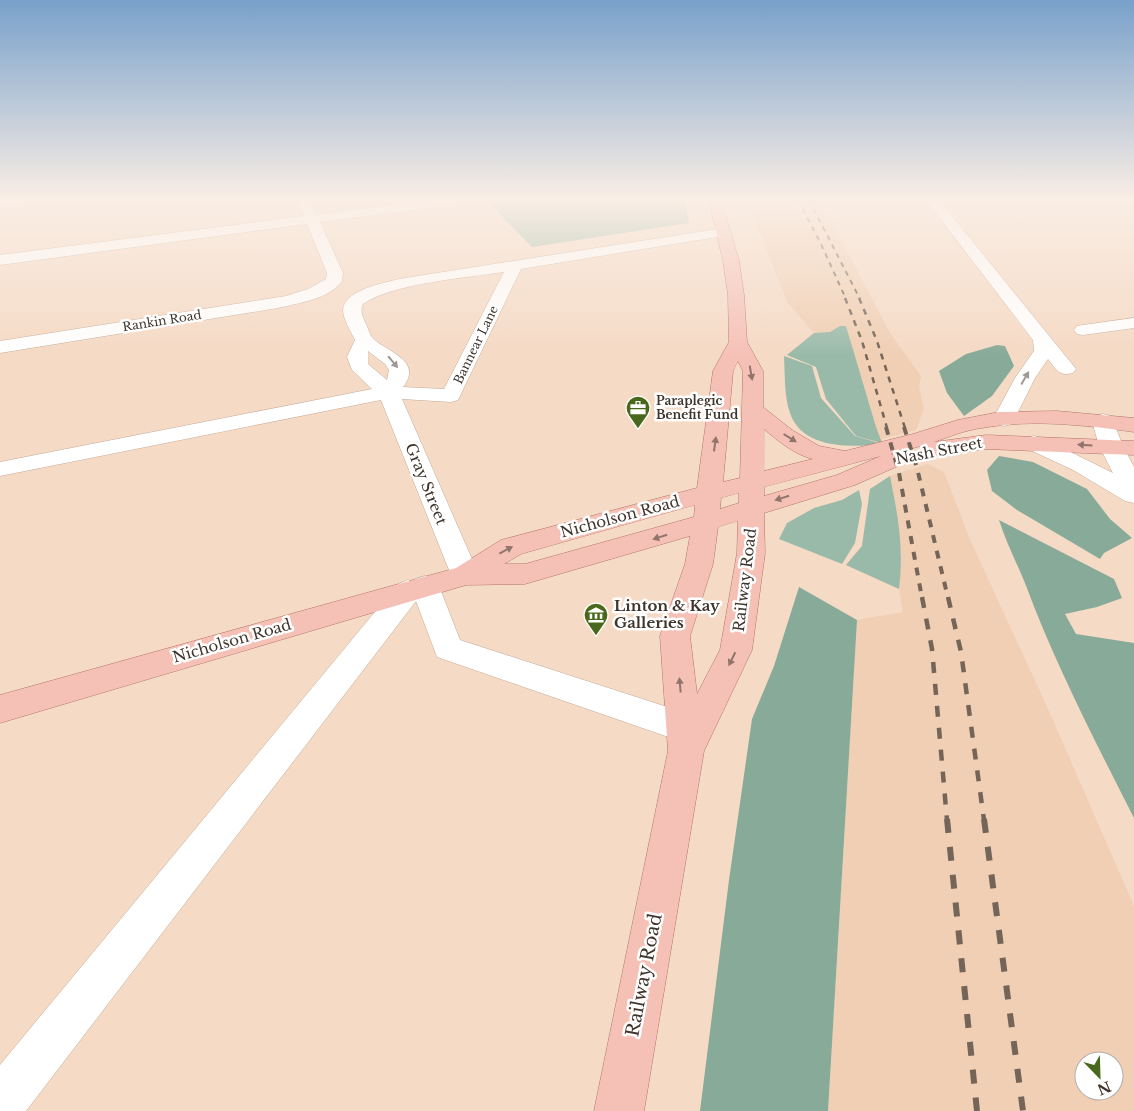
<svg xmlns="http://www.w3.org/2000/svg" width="1134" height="1111" font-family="'Libre Baskerville',serif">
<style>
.built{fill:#f0cfb4;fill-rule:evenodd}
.green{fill:#9abaa9}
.forest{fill:#8a9}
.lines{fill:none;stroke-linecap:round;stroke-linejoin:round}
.minor-casing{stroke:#c4aa96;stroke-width:1}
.major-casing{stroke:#b17567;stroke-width:1}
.minor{fill:#fff;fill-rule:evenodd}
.major{fill:#f5c1b7;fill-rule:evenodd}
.rail-far4{stroke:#746558;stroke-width:2;stroke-dasharray:5 5;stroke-linecap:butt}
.rail-far3{stroke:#746558;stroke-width:2.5;stroke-dasharray:6 6;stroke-linecap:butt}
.rail-far2{stroke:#746558;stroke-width:4;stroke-dasharray:8 8;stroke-linecap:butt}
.rail-far1{stroke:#746558;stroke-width:4.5;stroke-dasharray:11 11;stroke-linecap:butt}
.rail{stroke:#746558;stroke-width:6;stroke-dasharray:14 14;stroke-linecap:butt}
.oneway{fill:#9f9a96}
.oneway2{fill:#91746b}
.labels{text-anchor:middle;stroke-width:5;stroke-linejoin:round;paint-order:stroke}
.far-street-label{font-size:12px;fill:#3f352c;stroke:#fff}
.far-poi-label{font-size:12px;font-weight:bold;fill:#3f352c;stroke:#fff;text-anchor:start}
.street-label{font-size:15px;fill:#3f352c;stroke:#fff}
.poi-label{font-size:15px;font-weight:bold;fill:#3f352c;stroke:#fff;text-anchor:start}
.near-street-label{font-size:18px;fill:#3f352c;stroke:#fff}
</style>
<rect width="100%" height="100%" fill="#f5dac5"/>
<g class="built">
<polygon points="747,200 820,200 890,333 921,376 919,387 924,409 916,430 882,439 882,443 856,436 826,399 816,367 787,355 814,333 787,302"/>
<path d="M 928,464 L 944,472 L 971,542 L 1049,711 L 1134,906 L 1134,1111 L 828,1111 L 857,620 L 903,612 L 899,589 L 846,565 L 862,546 L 870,489 L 890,476 ZM 1084,1061 L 1114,1061 L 1114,1091 L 1084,1091 Z"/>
</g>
<g class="green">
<polygon points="509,200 685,200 689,223 532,247 489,203"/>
<polygon points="840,326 846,326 876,427 882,443 856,436 826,399 816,367 787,355 814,333 830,332"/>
<path d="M 784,356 L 812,366 L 821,398 L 855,436 L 876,442 L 877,445 C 846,447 802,448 790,413 C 784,396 785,374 784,356 Z"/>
<path d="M 890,476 C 898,517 904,546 899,589 L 846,565 L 862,546 L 870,489 Z"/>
<polygon points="859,490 862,504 855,543 842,564 779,539 787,523 814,508 842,500"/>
</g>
<g class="forest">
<polygon points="997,345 1005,346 1014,366 992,396 964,416 947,393 939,371 966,354"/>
<polygon points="999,456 1033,462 1087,489 1110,519 1132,538 1104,553 1100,559 1017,510 992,491 987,470"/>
<path d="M 999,520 L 1114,579 L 1122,598 L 1097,607 L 1065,614 L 1076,634 L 1134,643 L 1134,818 C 1095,741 1055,664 1025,583 C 1016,561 1006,542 999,520 Z"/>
<polygon points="799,587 857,620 828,1111 700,1111 729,880 752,719 774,666"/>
</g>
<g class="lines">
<defs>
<g id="minor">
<polygon points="0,200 38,200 32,204 0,207"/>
<path d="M 298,200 L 310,200 L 317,215 L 431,200 L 467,200 L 461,204 L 320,222 L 343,273 L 342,281 C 330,299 298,303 278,308 L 0,353 L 0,341 L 286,296 L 308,289 L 326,279 L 327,273 L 307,224 L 0,265 L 0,255 L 304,216 Z"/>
<path d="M 926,200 L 939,200 L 1076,369 L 1073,373 C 1059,377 1056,369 1048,359 L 1035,378 L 1012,424 L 1004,426 L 996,424 L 993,419 L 1015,378 L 1034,351 L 1033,340 Z"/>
<path d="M 724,228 L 729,229 L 731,232 L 729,235 L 521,269 L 458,400 L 451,402 L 402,399 L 479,575 L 475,582 L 465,585 L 455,582 L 451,575 L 381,400 L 0,476 L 0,462 L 372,389 L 352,370 L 347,357 L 355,340 C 351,332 343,319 343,310 C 344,290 384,283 399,279 ZM 504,272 L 444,389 L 403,387 C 425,359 382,351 371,336 C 369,332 367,326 365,322 C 362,315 360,311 363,304 C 393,283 466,278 504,272 ZM 368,351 L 385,364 L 389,370 L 387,380 L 368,364 Z"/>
<polygon points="1134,318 1134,328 1083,335 1077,334 1074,330 1077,326 1083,325"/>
<polygon points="1103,414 1111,416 1123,446 1134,467 1134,503 1125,501 1073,470 1026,448 1023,443 1026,438 1034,436 1042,438 1113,473 1099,446 1092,421 1095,416"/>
<polygon points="425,576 435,579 439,586 460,640 695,716 700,727 695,738 683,742 437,657 416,601 26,1111 0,1111 0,1065 398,584 408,580 413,582 415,579"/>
</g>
<path id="major" d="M 709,200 L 721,200 L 739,261 L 744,295 L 747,342 L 763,371 L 763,407 L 792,430 L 819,446 L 845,451 L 913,434 L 958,420 L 999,412 L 1057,411 L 1134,418 L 1134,432 C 1084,425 1032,419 982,428 C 965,430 949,437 934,442 L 986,435 L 1134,441 L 1134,455 L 986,449 L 934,456 L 926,454 L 922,449 L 925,445 L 890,454 L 898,456 L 902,461 L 898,466 L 855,485 L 764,513 L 765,553 L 752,650 L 704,751 L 644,1111 L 594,1111 L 668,751 L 660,636 L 685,564 L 690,536 L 525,584 L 466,585 L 0,723 L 0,695 L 456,568 L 501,540 L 697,488 L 713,371 L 729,342 L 728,295 L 723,261 ZM 738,361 L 743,371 L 740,478 L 723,482 L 733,371 ZM 764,429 C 778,441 795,455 813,459 L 764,471 ZM 881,456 L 837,475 L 764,496 L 764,487 ZM 739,493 L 739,503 L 720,509 L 721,498 ZM 695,505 L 694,517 L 525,564 L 504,564 L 521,554 ZM 738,521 L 737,553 L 720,650 L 697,694 L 690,636 L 713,564 L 718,527 Z"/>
</defs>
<use href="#minor" class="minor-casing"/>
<use href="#major" class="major-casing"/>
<use href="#minor" class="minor"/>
<use href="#major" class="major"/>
<g class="rail-far4">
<polyline points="798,200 821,244 846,299"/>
<polyline points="809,200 860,299"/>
</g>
<g class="rail-far3">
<polyline points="845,298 862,341 887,428"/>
<polyline points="859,298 877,341 905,428"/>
</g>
<g class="rail-far2">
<polyline points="886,427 899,473 922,598"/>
<polyline points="904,427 917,468 948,598"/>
</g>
<g class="rail-far1">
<polyline points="922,597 932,649 947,820"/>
<polyline points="948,597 961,652 984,820"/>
</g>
<g class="rail">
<polyline points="947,819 977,1111"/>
<polyline points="984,819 1023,1111"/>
</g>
</g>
<defs><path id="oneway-solid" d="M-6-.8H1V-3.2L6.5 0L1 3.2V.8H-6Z" transform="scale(1.25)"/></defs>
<g class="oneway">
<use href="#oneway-solid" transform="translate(393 362) rotate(50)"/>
<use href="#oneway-solid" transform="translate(1025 378) rotate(-60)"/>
</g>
<g class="oneway2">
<use href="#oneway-solid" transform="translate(751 373) rotate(80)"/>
<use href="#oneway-solid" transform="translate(790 438) rotate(32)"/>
<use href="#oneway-solid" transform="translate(715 444) rotate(-82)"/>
<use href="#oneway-solid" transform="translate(1085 445) rotate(-177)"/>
<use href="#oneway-solid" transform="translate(782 498) rotate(162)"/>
<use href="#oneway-solid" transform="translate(660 537) rotate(163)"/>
<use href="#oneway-solid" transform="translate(506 550) rotate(-28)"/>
<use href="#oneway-solid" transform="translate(732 659) rotate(116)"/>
<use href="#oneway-solid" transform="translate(680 685) rotate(-95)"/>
</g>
<linearGradient id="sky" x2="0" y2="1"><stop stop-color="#79a1cb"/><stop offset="0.56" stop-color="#faeee5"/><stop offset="1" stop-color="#faeee5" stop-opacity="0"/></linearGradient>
<rect width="1134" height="356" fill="url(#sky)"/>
<defs>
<symbol id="office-pin" viewBox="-11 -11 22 30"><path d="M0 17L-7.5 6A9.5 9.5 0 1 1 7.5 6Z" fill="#49681c" stroke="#fff"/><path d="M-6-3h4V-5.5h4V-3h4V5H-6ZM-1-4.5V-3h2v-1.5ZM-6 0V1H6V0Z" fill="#fff"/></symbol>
<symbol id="museum-pin" viewBox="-11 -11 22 30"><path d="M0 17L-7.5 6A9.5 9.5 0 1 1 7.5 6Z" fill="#49681c" stroke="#fff"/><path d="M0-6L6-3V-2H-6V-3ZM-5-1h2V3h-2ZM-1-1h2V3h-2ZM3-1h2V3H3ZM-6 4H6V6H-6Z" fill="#fff"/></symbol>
</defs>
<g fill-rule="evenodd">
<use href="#office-pin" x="624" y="394" width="28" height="38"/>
<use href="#museum-pin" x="582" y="601" width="28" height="38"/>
</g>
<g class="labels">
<g class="far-street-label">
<text transform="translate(162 321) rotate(-9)" y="4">Rankin Road</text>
<text transform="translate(476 345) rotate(-64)" y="4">Bannear Lane</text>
</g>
<g class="far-poi-label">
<text x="656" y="405">Paraplegic<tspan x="656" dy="14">Benefit Fund</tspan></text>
</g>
<g class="street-label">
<text transform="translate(939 451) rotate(-11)" y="5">Nash Street</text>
<text transform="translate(426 484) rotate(68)" y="5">Gray Street</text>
<text transform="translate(620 517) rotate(-15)" y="5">Nicholson Road</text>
<text transform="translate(745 580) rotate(-83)" y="5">Railway Road</text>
<text transform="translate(232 641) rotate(-16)" y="5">Nicholson Road</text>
</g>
<g class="poi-label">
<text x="614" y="611">Linton &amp; Kay<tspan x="614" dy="17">Galleries</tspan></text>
</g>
<g class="near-street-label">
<text transform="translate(644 975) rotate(-79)" y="6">Railway Road</text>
</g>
</g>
<g transform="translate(1099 1076) rotate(157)"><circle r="24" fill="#ffffff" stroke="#b2aeab"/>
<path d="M0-4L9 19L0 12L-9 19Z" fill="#49681c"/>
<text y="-8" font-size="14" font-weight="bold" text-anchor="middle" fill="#3f352c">N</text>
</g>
</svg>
